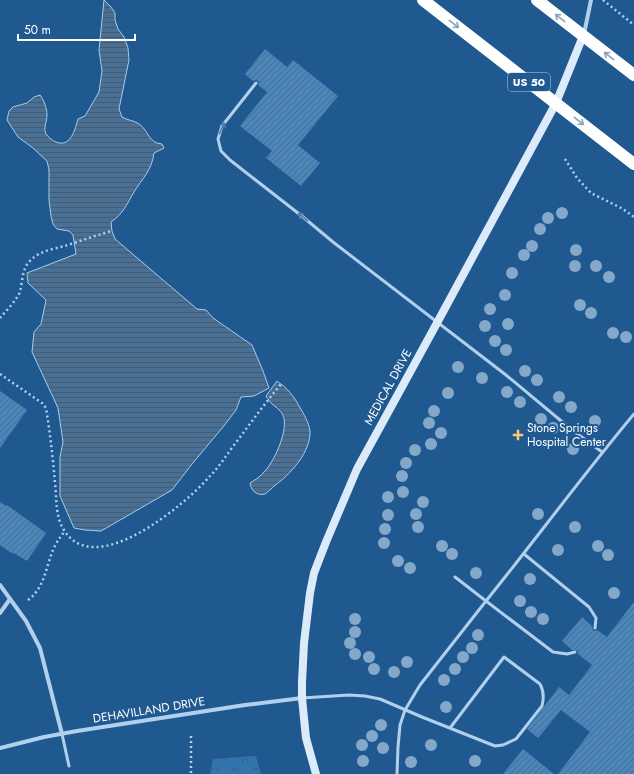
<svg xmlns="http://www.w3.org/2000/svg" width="634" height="774" font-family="Jost,sans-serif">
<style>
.forest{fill:url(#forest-crowns)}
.water{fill:url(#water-rules);stroke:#a4ccee}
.building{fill:url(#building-hatch)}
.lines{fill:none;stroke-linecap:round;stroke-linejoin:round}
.path{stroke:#b0d0ed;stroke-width:2.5;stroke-dasharray:2 3;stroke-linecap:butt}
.lane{stroke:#b0d0ed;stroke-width:3}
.street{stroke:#b0d0ed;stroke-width:4}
.secondary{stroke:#dcebfa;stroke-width:8}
.highway{stroke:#fff;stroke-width:12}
.tree{fill:#84a8ca}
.oneway{stroke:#84a4c2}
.oneway2{stroke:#4b7dac}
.poi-dot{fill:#fbc871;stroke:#205990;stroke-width:1.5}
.labels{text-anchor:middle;stroke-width:4;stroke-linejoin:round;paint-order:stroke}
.shield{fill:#205990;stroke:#bccdde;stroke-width:1}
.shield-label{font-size:11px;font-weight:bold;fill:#fff}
.street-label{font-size:12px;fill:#fff;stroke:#205990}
.poi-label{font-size:12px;fill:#fff;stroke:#205990;text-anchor:start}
</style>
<defs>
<pattern id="forest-crowns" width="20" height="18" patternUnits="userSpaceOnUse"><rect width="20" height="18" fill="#3374ae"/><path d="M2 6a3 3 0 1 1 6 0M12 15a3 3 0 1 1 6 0" fill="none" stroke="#415e78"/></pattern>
<pattern id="water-rules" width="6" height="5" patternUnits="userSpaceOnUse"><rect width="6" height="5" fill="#487097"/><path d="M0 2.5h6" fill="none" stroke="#4a5a6a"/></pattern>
<pattern id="building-hatch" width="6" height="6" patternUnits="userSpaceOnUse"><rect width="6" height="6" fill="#4c85b9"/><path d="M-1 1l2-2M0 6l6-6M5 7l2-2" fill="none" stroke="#4c6e8d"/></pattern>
</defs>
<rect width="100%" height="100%" fill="#205990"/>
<polygon class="forest" points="256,756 261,774 210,774 213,759"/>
<g class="water">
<path d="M 104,0 L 111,7 L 115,13 L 115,20 L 118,29 L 124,37 L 128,48 L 129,60 L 119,109 L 122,117 C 127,120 135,121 139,124 C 150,132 148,143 162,144 L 164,148 L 154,153 C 152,170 142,179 134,192 C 127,204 123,214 111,222 L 112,231 L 115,239 L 197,309 L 206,310 L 213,318 L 252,345 L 263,371 L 269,388 L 254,396 L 241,397 L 236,410 L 223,427 L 192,464 L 172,490 L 101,531 L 85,530 L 74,528 L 60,496 L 60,457 L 63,442 L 58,408 L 32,352 L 34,332 L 41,324 L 46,300 L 28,283 L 27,273 L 76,254 L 73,235 L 69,231 L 57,229 L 53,224 L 51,216 L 49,200 L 49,170 L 47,161 L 33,148 L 18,137 L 7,120 L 9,111 L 13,107 L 27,103 L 34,97 L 40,95 C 44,100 47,109 47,115 C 47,122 43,128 46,134 C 48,137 53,141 56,142 C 71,148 75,129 78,119 L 85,116 L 99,92 L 102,71 L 99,50 Z"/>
<path d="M 277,381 C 287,388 294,396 299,406 C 304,414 309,423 310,431 C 311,452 290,475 274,486 C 272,488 268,492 265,494 C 257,496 251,491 250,483 C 255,480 261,476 265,471 C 275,460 289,429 283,415 C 280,410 276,407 272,404 C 270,402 268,399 266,396 Z"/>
</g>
<g class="building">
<polygon points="265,49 287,67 293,60 338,96 298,145 320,163 301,186 266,158 272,151 240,126 267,92 258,85 259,83 258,81 256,80 253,81 245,74"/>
<polygon points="0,391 27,410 0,448"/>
<polygon points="0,502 6,506 7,505 46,533 27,561 14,553 13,554 0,545"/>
<polygon points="634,602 634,774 558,774 590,732 561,710 538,738 527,729 559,687 569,695 592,665 578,654 578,652 577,650 572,650 562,641 582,617 592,626 593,630 595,631 597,630 607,637"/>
<polygon points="523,749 554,774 503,774"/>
</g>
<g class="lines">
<g class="path">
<polyline points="603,0 634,25"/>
<polyline points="565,159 577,178 591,193 623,209 634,217"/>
<path d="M 0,318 C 6,311 14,303 19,294 C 23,284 21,271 29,262 C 39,250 55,249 68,245 C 83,240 97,235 112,231"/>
<path d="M 0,374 L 42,403 L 46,408 C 50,433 53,458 55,483 C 57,500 55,516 64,530 C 95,581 186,504 210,476 C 219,467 226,456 234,445 C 250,424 265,403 282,383"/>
<path d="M 28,600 C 44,589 46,567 53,550 C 56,543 60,537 65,531"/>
<polyline points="191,736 191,774"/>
</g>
<g class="lane">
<polyline points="256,83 222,126 218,139 221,151 230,160 303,217 333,242 506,375 572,430 602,452"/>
<polyline points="524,554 589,607 596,618 595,628"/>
<path d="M 455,577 L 486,601 C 536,539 583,475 634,414"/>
<path d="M 302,698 L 349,695 L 365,696 L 380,699 L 422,717 L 495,746 L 503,745 L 516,739 L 542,706 C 544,698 544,691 540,684 L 504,657 L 450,728"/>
<polyline points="62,734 69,766"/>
<polyline points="397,774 398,747 400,725 405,710 420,685 486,601 553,652 567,654 575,652"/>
</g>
<g class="street">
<polyline points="584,34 591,0"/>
<polyline points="0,585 26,621 40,648 62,734"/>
<polyline points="0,613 10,599"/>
<polyline points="0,748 44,737 77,731 245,705 302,698"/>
</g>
<polyline class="secondary" points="316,774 306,738 302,698 302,682 304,643 310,593 314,573 326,542 357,469 437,323 556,103 583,36"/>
<g class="highway">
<polyline points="423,0 634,164"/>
<polyline points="537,0 634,75"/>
</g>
</g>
<g class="tree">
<circle cx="562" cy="213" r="6"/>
<circle cx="548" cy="218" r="6"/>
<circle cx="540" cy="229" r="6"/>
<circle cx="532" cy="246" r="6"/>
<circle cx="576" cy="250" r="6"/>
<circle cx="524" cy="255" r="6"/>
<circle cx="575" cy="266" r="6"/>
<circle cx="596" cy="266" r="6"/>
<circle cx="512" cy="273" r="6"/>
<circle cx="609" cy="277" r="6"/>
<circle cx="505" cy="295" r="6"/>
<circle cx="580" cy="305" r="6"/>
<circle cx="490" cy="309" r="6"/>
<circle cx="591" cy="313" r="6"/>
<circle cx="508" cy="324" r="6"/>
<circle cx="485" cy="326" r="6"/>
<circle cx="613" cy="333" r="6"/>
<circle cx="626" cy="337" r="6"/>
<circle cx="495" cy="341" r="6"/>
<circle cx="506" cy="350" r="6"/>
<circle cx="458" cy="367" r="6"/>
<circle cx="525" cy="371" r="6"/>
<circle cx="482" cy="378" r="6"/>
<circle cx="537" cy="380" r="6"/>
<circle cx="507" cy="392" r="6"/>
<circle cx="448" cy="393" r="6"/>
<circle cx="559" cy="397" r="6"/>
<circle cx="520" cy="402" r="6"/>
<circle cx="571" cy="407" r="6"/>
<circle cx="434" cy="411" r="6"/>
<circle cx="541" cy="419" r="6"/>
<circle cx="595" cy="421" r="6"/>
<circle cx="429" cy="423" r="6"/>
<circle cx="553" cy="428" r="6"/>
<circle cx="441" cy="433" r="6"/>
<circle cx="431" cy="444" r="6"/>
<circle cx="573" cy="449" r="6"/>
<circle cx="415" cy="450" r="6"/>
<circle cx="406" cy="463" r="6"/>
<circle cx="402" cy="476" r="6"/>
<circle cx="403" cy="492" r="6"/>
<circle cx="388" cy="497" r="6"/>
<circle cx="423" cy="502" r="6"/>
<circle cx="416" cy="514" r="6"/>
<circle cx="538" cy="514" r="6"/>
<circle cx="388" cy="515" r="6"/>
<circle cx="418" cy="527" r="6"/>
<circle cx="575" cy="527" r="6"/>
<circle cx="385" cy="529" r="6"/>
<circle cx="384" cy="543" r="6"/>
<circle cx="442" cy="546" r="6"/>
<circle cx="598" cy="546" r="6"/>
<circle cx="558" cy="550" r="6"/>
<circle cx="452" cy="554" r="6"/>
<circle cx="608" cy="555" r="6"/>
<circle cx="398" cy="561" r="6"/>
<circle cx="410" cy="568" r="6"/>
<circle cx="476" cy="573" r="6"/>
<circle cx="530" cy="579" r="6"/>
<circle cx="614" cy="593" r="6"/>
<circle cx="520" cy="601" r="6"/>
<circle cx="531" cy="612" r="6"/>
<circle cx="355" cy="619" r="6"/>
<circle cx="543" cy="619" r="6"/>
<circle cx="355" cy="632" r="6"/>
<circle cx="478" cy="635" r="6"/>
<circle cx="350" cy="643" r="6"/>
<circle cx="472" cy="648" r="6"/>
<circle cx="355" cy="654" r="6"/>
<circle cx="369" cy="657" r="6"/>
<circle cx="463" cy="657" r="6"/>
<circle cx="407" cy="662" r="6"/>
<circle cx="374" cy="669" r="6"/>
<circle cx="455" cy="669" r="6"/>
<circle cx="394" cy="672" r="6"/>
<circle cx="444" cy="680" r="6"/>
<circle cx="446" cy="707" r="6"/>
<circle cx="381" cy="725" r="6"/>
<circle cx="372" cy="736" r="6"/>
<circle cx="362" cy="745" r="6"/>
<circle cx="431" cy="745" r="6"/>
<circle cx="383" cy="748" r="6"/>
<circle cx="363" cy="761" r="6"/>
<circle cx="475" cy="761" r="6"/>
<circle cx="411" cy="762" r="6"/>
</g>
<defs><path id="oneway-shaft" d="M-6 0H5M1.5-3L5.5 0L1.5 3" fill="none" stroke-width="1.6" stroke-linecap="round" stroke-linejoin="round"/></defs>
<g class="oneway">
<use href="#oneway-shaft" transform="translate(560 18) rotate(-142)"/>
<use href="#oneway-shaft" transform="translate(454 24) rotate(38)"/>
<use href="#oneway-shaft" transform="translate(609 56) rotate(-142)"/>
<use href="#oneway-shaft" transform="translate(579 121) rotate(38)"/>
</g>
<g class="oneway2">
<use href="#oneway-shaft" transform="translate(222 128) rotate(-66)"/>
<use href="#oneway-shaft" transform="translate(303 217) rotate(-141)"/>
</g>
<path class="poi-dot" d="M516 429h4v4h4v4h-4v4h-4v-4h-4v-4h4z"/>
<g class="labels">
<rect class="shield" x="508" y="73" width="42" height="18" rx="3"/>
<g class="shield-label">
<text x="529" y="86">US 50</text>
</g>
<g class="street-label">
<text transform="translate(388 387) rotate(-61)" y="4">MEDICAL DRIVE</text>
<text transform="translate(149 710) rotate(-9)" y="4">DEHAVILLAND DRIVE</text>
</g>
<g class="poi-label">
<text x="527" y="432">Stone Springs<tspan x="527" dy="14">Hospital Center</tspan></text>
</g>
</g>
<path d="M18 34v6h117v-6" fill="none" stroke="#ffffff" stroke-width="2"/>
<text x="24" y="34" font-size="12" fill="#ffffff" stroke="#205990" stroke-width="3" paint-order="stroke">50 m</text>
</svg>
